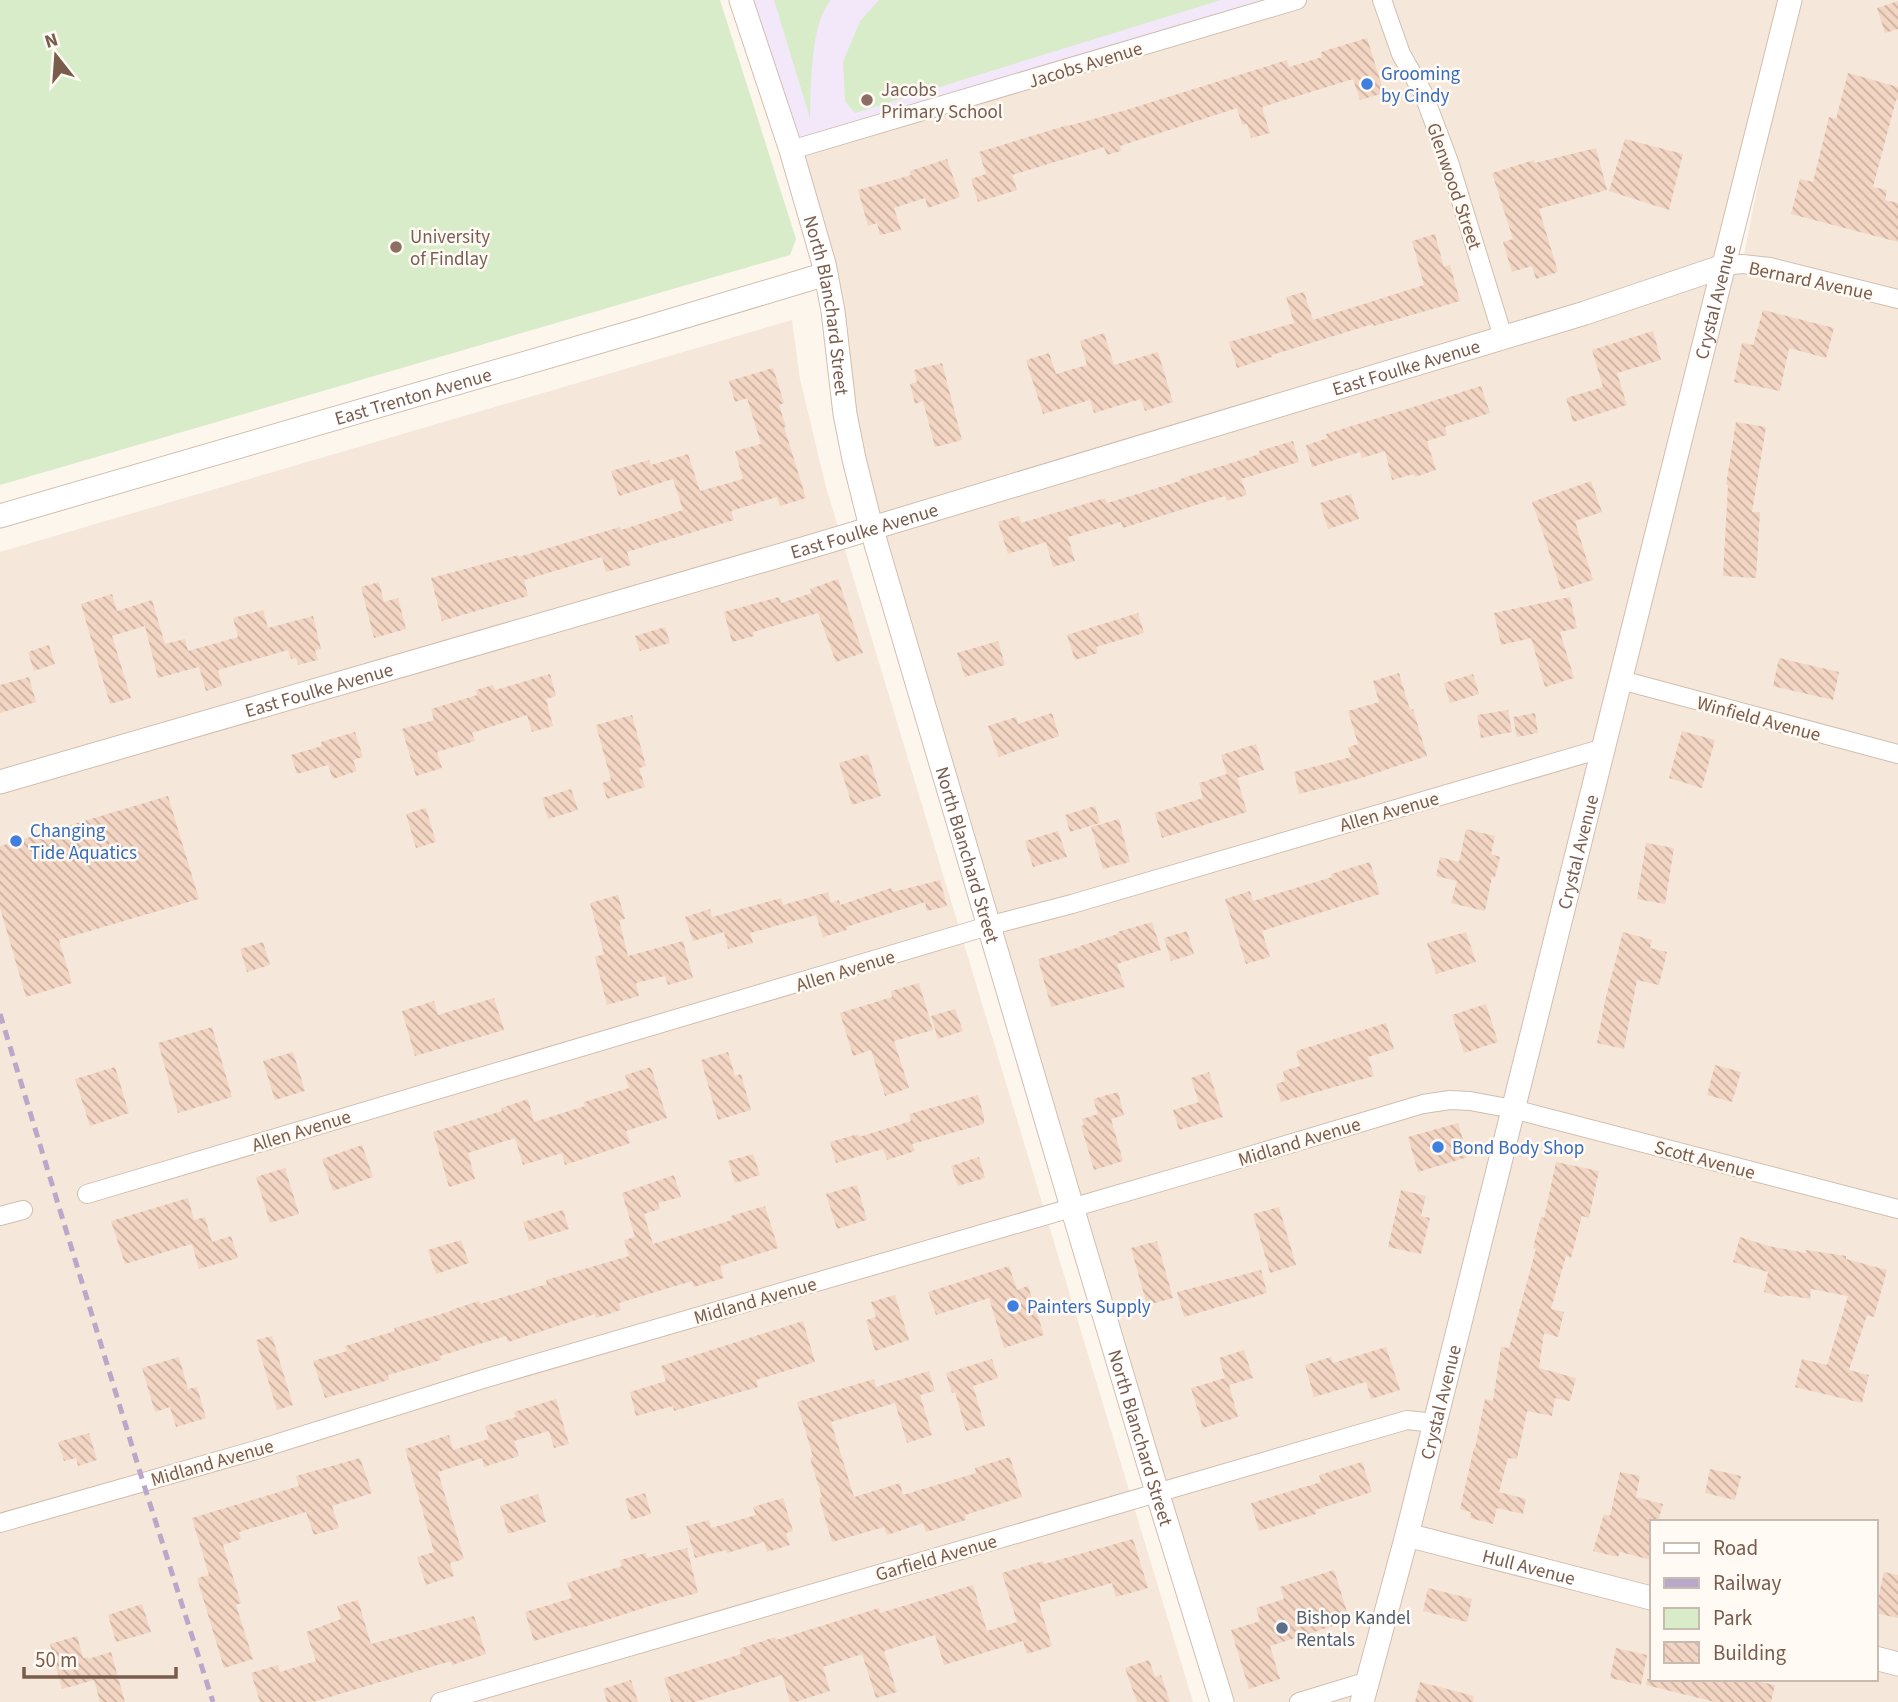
<svg xmlns="http://www.w3.org/2000/svg" width="1898" height="1702" font-family="'Source Sans 3',sans-serif">
<style>
.residential{fill:#f5e8da;fill-rule:evenodd}
.education{fill:#f3e8fa}
.green{fill:#d8ecc9}
.building{fill:url(#building-back-hatch)}
.lines{fill:none;stroke-linecap:round;stroke-linejoin:round}
.minor-casing{stroke:#d1beb0;stroke-width:20}
.tertiary-casing{stroke:#d1beb0;stroke-width:25}
.minor{stroke:#fff;stroke-width:18}
.tertiary{stroke:#fff;stroke-width:23}
.rail{stroke:#b9a8c9;stroke-width:5;stroke-dasharray:10 7;stroke-linecap:butt}
.shop-dot{fill:#3f7fe0;stroke:#fffaf3;stroke-width:2.5}
.education-dot{fill:#8d6e63;stroke:#fffaf3;stroke-width:2.5}
.service-dot{fill:#5c6f8a;stroke:#fffaf3;stroke-width:2.5}
.labels{text-anchor:middle;stroke-width:5;stroke-linejoin:round;paint-order:stroke}
.street-label{font-size:19px;fill:#7a5c4d;stroke:#fffaf3}
.shop-label{font-size:19px;fill:#366cbe;stroke:#fffaf3;text-anchor:start}
.education-label{font-size:19px;fill:#785e54;stroke:#fffaf3;text-anchor:start}
.service-label{font-size:19px;fill:#4e5e75;stroke:#fffaf3;text-anchor:start}
</style>
<defs>
<pattern id="building-back-hatch" width="6" height="6" patternUnits="userSpaceOnUse" patternTransform="scale(1.75)"><rect width="6" height="6" fill="#f3d5c3"/><path d="M-1 5l2 2M0 0l6 6M5-1l2 2" fill="none" stroke="#cab0a1"/></pattern>
</defs>
<rect width="100%" height="100%" fill="#fdf6ec"/>
<g class="residential">
<path d="M 741,0 L 1790,0 L 1724,265 L 1742,264 L 1796,0 L 1898,0 L 1898,1702 L 1222,1702 L 871,527 L 833,311 ZM 1651,1522 L 1875,1522 L 1875,1679 L 1651,1679 Z"/>
<polygon points="792,320 800,379 826,487 1193,1702 0,1702 0,552"/>
</g>
<polygon class="education" points="741,0 1297,0 791,150"/>
<g class="green">
<polygon points="0,0 720,0 796,239 790,255 0,485"/>
<path d="M 774,0 L 831,0 C 810,23 811,88 810,118 Z"/>
<polygon points="879,0 1221,0 855,113 845,101 843,62 860,21"/>
</g>
<g class="building">
<polygon points="1898,1 1898,29 1885,33 1877,8"/>
<polygon points="1367,38 1384,93 1360,100 1353,79 1262,107 1270,133 1251,138 1247,124 1242,125 1237,108 1120,146 1121,151 1107,155 1104,147 1012,175 1017,190 978,202 971,179 986,174 979,152 1068,125 1068,126 1126,110 1287,60 1289,67 1322,57 1321,52"/>
<polygon points="1848,73 1898,87 1898,99 1896,100 1873,187 1887,190 1885,200 1898,203 1898,242 1791,214 1800,179 1813,182 1829,117 1836,119"/>
<polygon points="1625,139 1683,154 1669,210 1609,191"/>
<polygon points="1596,148 1607,190 1539,209 1558,272 1536,279 1532,266 1512,272 1503,242 1513,239 1492,173 1534,160 1535,163"/>
<polygon points="947,159 960,197 928,208 925,198 894,208 901,230 880,235 877,223 868,226 858,190 911,175 910,171"/>
<polygon points="1435,234 1444,267 1450,265 1460,301 1374,326 1373,324 1272,355 1272,357 1237,368 1229,342 1294,323 1286,297 1304,292 1313,320 1424,285 1412,241"/>
<polygon points="1763,310 1834,328 1826,358 1789,348 1780,391 1734,382 1742,343 1753,345"/>
<polygon points="1653,331 1661,360 1617,373 1627,405 1573,422 1566,398 1603,387 1592,350"/>
<polygon points="1104,333 1114,365 1158,352 1173,402 1145,411 1141,399 1094,413 1090,400 1043,414 1026,360 1049,353 1056,374 1087,365 1080,341"/>
<polygon points="942,363 962,440 935,447 923,401 915,404 910,384 917,382 914,370"/>
<polygon points="773,368 784,403 779,405 786,427 784,427 806,498 780,506 777,497 731,511 734,520 627,552 631,565 606,572 602,557 524,580 528,596 442,621 431,578 518,555 518,557 620,527 621,530 683,510 673,479 619,496 611,471 649,460 651,465 688,454 700,491 743,479 735,451 761,444 747,398 735,402 729,381"/>
<polygon points="1481,386 1490,413 1445,427 1447,435 1427,441 1436,470 1415,477 1414,474 1392,480 1385,451 1362,458 1360,452 1312,467 1306,445 1328,438 1326,434"/>
<polygon points="1736,422 1766,427 1752,512 1760,512 1756,578 1723,576 1728,485 1726,485"/>
<polygon points="1293,441 1299,462 1241,479 1247,495 1227,501 1225,496 1123,528 1121,522 1068,537 1075,561 1053,567 1046,542 1008,554 998,522 1019,516 1021,523 1105,498 1107,503 1180,481 1180,479 1260,454 1259,451"/>
<polygon points="1591,481 1602,512 1575,521 1593,580 1561,590 1543,533 1532,502"/>
<polygon points="1351,494 1359,519 1328,529 1320,503"/>
<polygon points="838,579 863,653 836,662 818,613 753,632 754,636 732,642 724,612 779,597 781,603 812,593 810,589"/>
<polygon points="379,582 384,602 398,598 406,629 374,638 361,587"/>
<polygon points="112,594 117,611 152,600 165,644 185,639 188,651 238,637 233,618 263,610 268,628 313,616 321,649 315,650 318,660 298,665 296,658 291,659 288,650 218,670 222,686 206,691 199,667 158,678 145,626 112,636 131,698 110,704 81,604"/>
<polygon points="1570,597 1577,628 1560,632 1574,678 1545,687 1531,638 1501,645 1494,613"/>
<polygon points="1138,613 1144,633 1096,647 1098,653 1075,660 1067,635"/>
<polygon points="665,627 670,643 640,651 635,636"/>
<polygon points="998,641 1005,665 965,677 957,653"/>
<polygon points="49,645 55,664 34,671 28,652"/>
<polygon points="1779,658 1839,672 1833,700 1773,686"/>
<polygon points="1399,673 1410,710 1413,709 1427,756 1358,779 1299,794 1294,772 1351,757 1348,747 1358,744 1348,711 1379,702 1373,681"/>
<polygon points="550,674 556,696 546,699 553,726 532,732 527,715 472,733 475,741 437,752 442,768 416,776 402,729 434,720 431,709 477,695 476,690 493,685 495,690"/>
<polygon points="1473,674 1479,694 1450,703 1444,683"/>
<polygon points="29,677 36,702 0,713 0,685"/>
<polygon points="1508,710 1512,732 1481,738 1477,715"/>
<polygon points="1052,713 1059,736 999,757 988,726 1016,717 1018,724"/>
<polygon points="1535,713 1538,733 1517,737 1513,717"/>
<polygon points="632,715 646,766 639,768 645,787 607,799 602,783 611,780 596,725"/>
<polygon points="1682,731 1715,740 1702,788 1669,778"/>
<polygon points="355,732 363,757 353,760 357,771 333,779 328,765 297,774 291,755 322,746 321,742"/>
<polygon points="1256,744 1264,770 1237,778 1247,812 1162,838 1155,813 1203,798 1199,783 1227,774 1221,755"/>
<polygon points="868,754 881,796 852,805 839,763"/>
<polygon points="571,789 578,810 548,819 542,798"/>
<polygon points="168,796 199,899 59,940 72,983 26,997 0,908 0,846"/>
<polygon points="1095,806 1100,823 1070,832 1065,815"/>
<polygon points="426,808 436,842 416,848 406,814"/>
<polygon points="1119,819 1130,862 1103,869 1091,827"/>
<polygon points="1466,829 1495,836 1491,854 1500,857 1495,877 1492,877 1485,911 1451,903 1457,881 1436,876 1440,857 1459,862"/>
<polygon points="1058,831 1067,857 1033,867 1025,841"/>
<polygon points="1646,843 1674,848 1665,904 1637,899"/>
<polygon points="1370,862 1380,894 1262,931 1270,957 1246,964 1225,899 1250,891 1253,901 1332,877 1331,874"/>
<polygon points="940,880 947,906 927,911 925,902 846,927 847,930 823,937 816,915 750,933 753,943 728,949 724,932 693,941 685,917 710,909 712,917 781,898 783,905 828,892 831,903 839,900 840,905 891,888 893,892"/>
<polygon points="618,895 625,919 619,920 628,956 683,941 693,978 668,985 665,976 636,983 639,996 607,1005 595,957 604,954 590,903"/>
<polygon points="1152,922 1161,950 1117,964 1125,987 1051,1007 1038,959 1080,947 1080,946 1118,934 1117,932"/>
<polygon points="1187,931 1194,954 1171,961 1164,938"/>
<polygon points="1466,932 1476,962 1436,974 1427,943"/>
<polygon points="1623,932 1652,940 1650,948 1667,952 1659,985 1637,980 1624,1049 1597,1043 1605,1001"/>
<polygon points="263,942 270,965 247,972 240,949"/>
<polygon points="919,983 933,1030 894,1041 909,1088 885,1096 871,1050 853,1056 840,1013 892,997 891,991"/>
<polygon points="494,998 504,1030 415,1056 402,1011 434,1001 438,1015"/>
<polygon points="1486,1004 1498,1042 1464,1053 1452,1015"/>
<polygon points="955,1009 963,1031 938,1039 931,1016"/>
<polygon points="1386,1023 1394,1049 1368,1057 1374,1076 1281,1102 1276,1084 1285,1081 1283,1071 1300,1066 1296,1051"/>
<polygon points="212,1027 232,1097 178,1113 158,1043"/>
<polygon points="293,1052 305,1091 275,1100 263,1061"/>
<polygon points="728,1052 735,1076 741,1074 751,1110 718,1120 701,1060"/>
<polygon points="1715,1065 1741,1072 1732,1102 1707,1095"/>
<polygon points="115,1067 129,1113 90,1126 75,1079"/>
<polygon points="651,1067 667,1118 626,1131 630,1143 565,1165 562,1153 523,1165 515,1138 468,1153 475,1179 449,1187 433,1132 502,1111 501,1108 528,1099 534,1122 585,1106 584,1102 629,1088 625,1075"/>
<polygon points="1209,1072 1223,1117 1179,1130 1173,1110 1199,1102 1191,1078"/>
<polygon points="1118,1092 1124,1115 1111,1119 1123,1161 1094,1170 1081,1126 1084,1125 1082,1119 1098,1114 1093,1099"/>
<polygon points="978,1095 984,1117 984,1124 912,1144 915,1151 887,1160 883,1149 836,1163 830,1142 858,1134 859,1137 911,1121 909,1114"/>
<polygon points="1458,1123 1468,1157 1418,1172 1408,1137"/>
<polygon points="362,1145 373,1177 333,1191 322,1159"/>
<polygon points="753,1154 760,1175 735,1183 728,1161"/>
<polygon points="979,1157 985,1178 958,1186 951,1166"/>
<polygon points="1556,1162 1599,1171 1589,1218 1582,1216 1571,1258 1566,1256 1551,1309 1564,1312 1558,1337 1544,1333 1539,1368 1576,1378 1570,1401 1555,1398 1552,1416 1527,1411 1517,1459 1508,1458 1499,1492 1526,1499 1523,1514 1497,1508 1493,1524 1470,1518 1471,1512 1460,1509 1474,1448 1475,1448 1485,1399 1493,1401 1501,1347 1509,1348 1536,1249 1533,1248 1541,1217 1544,1218"/>
<polygon points="285,1168 299,1214 270,1223 256,1177"/>
<polygon points="674,1175 681,1197 658,1203 660,1209 644,1214 653,1244 732,1220 731,1216 765,1206 778,1248 720,1266 724,1278 694,1287 692,1281 619,1303 621,1310 596,1318 595,1314 508,1342 506,1336 440,1356 441,1360 388,1375 389,1380 325,1398 313,1361 347,1351 345,1346 395,1331 394,1328 451,1311 451,1310 479,1301 480,1304 547,1284 546,1280 629,1256 624,1240 635,1237 622,1193"/>
<polygon points="857,1185 867,1220 837,1229 826,1194"/>
<polygon points="1401,1190 1426,1196 1421,1216 1430,1218 1421,1254 1388,1247"/>
<polygon points="188,1198 194,1220 205,1217 212,1242 231,1236 238,1258 199,1269 192,1244 125,1264 111,1221"/>
<polygon points="1279,1207 1296,1265 1270,1273 1253,1214"/>
<polygon points="563,1210 569,1229 529,1241 523,1222"/>
<polygon points="1740,1237 1768,1246 1806,1253 1806,1250 1846,1256 1846,1259 1887,1270 1874,1317 1867,1315 1849,1370 1869,1375 1862,1403 1795,1387 1802,1359 1827,1365 1848,1296 1811,1289 1810,1299 1784,1295 1783,1297 1764,1292 1768,1272 1733,1262"/>
<polygon points="461,1240 469,1263 436,1274 428,1250"/>
<polygon points="1157,1241 1173,1298 1147,1305 1131,1248"/>
<polygon points="1009,1266 1017,1290 1028,1286 1044,1335 1004,1348 989,1298 936,1315 928,1292"/>
<polygon points="1261,1270 1267,1293 1184,1317 1177,1292"/>
<polygon points="895,1295 909,1340 875,1351 866,1320 876,1317 871,1302"/>
<polygon points="803,1321 815,1362 756,1380 758,1387 674,1411 673,1406 636,1416 630,1392 666,1381 661,1366"/>
<polygon points="272,1336 293,1405 277,1410 256,1340"/>
<polygon points="1386,1347 1400,1390 1371,1399 1366,1382 1314,1397 1305,1365 1331,1357 1333,1363"/>
<polygon points="1244,1350 1253,1378 1229,1385 1238,1417 1203,1428 1191,1388 1225,1378 1219,1358"/>
<polygon points="179,1357 188,1389 197,1387 206,1418 176,1427 170,1407 155,1412 142,1368"/>
<polygon points="992,1359 998,1378 973,1386 985,1426 966,1431 955,1392 952,1393 946,1373"/>
<polygon points="929,1371 935,1391 920,1395 932,1435 907,1443 895,1403 831,1422 854,1497 900,1483 903,1495 976,1473 975,1468 1010,1457 1022,1497 965,1515 966,1520 926,1532 923,1523 887,1535 884,1527 832,1542 819,1498 822,1497 810,1458 813,1457 797,1402 874,1379 876,1387"/>
<polygon points="556,1399 569,1444 554,1448 549,1431 514,1441 519,1456 484,1467 482,1458 438,1472 464,1559 450,1563 454,1576 426,1585 417,1557 434,1552 405,1449 449,1435 453,1450 489,1439 485,1426 516,1417 514,1412"/>
<polygon points="89,1433 97,1460 78,1466 76,1458 64,1461 58,1442"/>
<polygon points="360,1458 372,1493 332,1506 339,1528 314,1535 306,1512 239,1532 241,1539 223,1545 241,1603 236,1605 253,1659 224,1668 197,1578 209,1575 192,1518 299,1486 296,1476"/>
<polygon points="1362,1462 1372,1492 1315,1510 1316,1514 1259,1531 1251,1503 1321,1482 1319,1475"/>
<polygon points="1710,1469 1741,1476 1735,1500 1705,1493"/>
<polygon points="1620,1472 1640,1476 1636,1497 1663,1504 1658,1522 1651,1522 1651,1560 1620,1552 1618,1557 1593,1551 1604,1514 1610,1516"/>
<polygon points="645,1493 651,1514 631,1520 625,1499"/>
<polygon points="538,1494 546,1522 508,1534 500,1506"/>
<polygon points="783,1498 793,1531 786,1533 790,1545 767,1552 764,1542 727,1553 726,1550 695,1558 686,1526 709,1520 711,1528 756,1515 753,1507"/>
<polygon points="1133,1539 1148,1588 1116,1597 1112,1583 1039,1603 1052,1646 1027,1654 1023,1641 944,1665 935,1635 884,1651 897,1692 876,1698 862,1654 823,1667 830,1691 795,1702 790,1702 782,1675 695,1702 671,1702 664,1678 741,1654 739,1649 775,1637 776,1640 879,1608 880,1613 973,1585 987,1631 1017,1622 1002,1573 1043,1561 1044,1564"/>
<polygon points="687,1548 698,1593 666,1601 581,1628 581,1627 534,1641 525,1612 572,1598 567,1583 622,1566 620,1560 645,1553 647,1558"/>
<polygon points="1334,1570 1348,1615 1329,1613 1333,1626 1270,1646 1280,1679 1249,1689 1231,1630 1260,1621 1256,1608 1284,1599 1280,1587"/>
<polygon points="1884,1572 1898,1575 1898,1618 1875,1613"/>
<polygon points="1428,1588 1472,1599 1467,1622 1423,1611"/>
<polygon points="358,1600 371,1644 474,1616 486,1654 452,1665 451,1661 313,1702 260,1702 251,1673 278,1665 280,1672 316,1661 306,1632 341,1619 337,1606"/>
<polygon points="142,1604 151,1632 116,1642 108,1615"/>
<polygon points="77,1636 83,1658 88,1657 88,1659 111,1652 125,1702 100,1702 94,1680 62,1689 50,1644"/>
<polygon points="1616,1648 1647,1655 1641,1685 1610,1678"/>
<polygon points="1149,1660 1155,1677 1161,1675 1170,1702 1137,1702 1125,1668"/>
<polygon points="1647,1679 1745,1679 1775,1685 1771,1702 1715,1702 1646,1685"/>
<polygon points="631,1680 638,1702 607,1702 603,1689"/>
<polygon points="1420,1682 1474,1696 1473,1702 1415,1702"/>
</g>
<g class="lines">
<defs>
<g id="minor">
<polyline points="1382,0 1401,54 1423,93 1449,162 1503,337"/>
<polyline points="791,150 1297,0"/>
<polyline points="1724,266 1742,264 1770,267 1898,299"/>
<polyline points="1621,680 1898,754"/>
<polyline points="87,1194 988,926 1072,904 1604,748"/>
<polyline points="0,1216 23,1210"/>
<polyline points="0,1523 256,1450 483,1379 1219,1165 1423,1104 1450,1100 1470,1101 1513,1109 1898,1209"/>
<polyline points="440,1702 1407,1420 1434,1423"/>
<polyline points="1299,1702 1368,1681"/>
</g>
<g id="tertiary">
<path id="s1" d="M 741,0 L 791,150 L 824,264 L 833,311 L 845,414 L 854,459 L 871,527 L 1072,1207 L 1157,1492 L 1222,1702"/>
<path id="s2" d="M 0,516 L 646,328 L 826,274"/>
<path id="s3" d="M 0,782 L 816,545 L 1585,313 L 1724,266"/>
<path id="s4" d="M 1407,1535 L 1651,1598"/>
<polyline points="1875,1658 1898,1664"/>
<path id="s5" d="M 1362,1702 L 1407,1535 L 1790,0"/>
</g>
</defs>
<use href="#minor" class="minor-casing"/>
<use href="#tertiary" class="tertiary-casing"/>
<use href="#minor" class="minor"/>
<use href="#tertiary" class="tertiary"/>
<polyline class="rail" points="0,1014 143,1482 213,1702"/>
</g>
<g class="shop-dot">
<circle cx="1367" cy="84" r="7"/>
<circle cx="16" cy="841" r="7"/>
<circle cx="1438" cy="1147" r="7"/>
<circle cx="1013" cy="1306" r="7"/>
</g>
<g class="education-dot">
<circle cx="867" cy="100" r="7"/>
<circle cx="396" cy="247" r="7"/>
</g>
<circle class="service-dot" cx="1282" cy="1628" r="7"/>
<g class="labels">
<g class="street-label">
<text transform="translate(1085 64) rotate(-17)" y="7">Jacobs Avenue</text>
<text transform="translate(1455 186) rotate(71)" y="7">Glenwood Street</text>
<text transform="translate(1811 280) rotate(12)" y="7">Bernard Avenue</text>
<text dy="7" stroke="none"><textPath href="#s5" startOffset="1444">Crystal Avenue</textPath></text>
<text dy="7" stroke="none"><textPath href="#s1" startOffset="318">North Blanchard Street</textPath></text>
<text dy="7" stroke="none"><textPath href="#s3" startOffset="1466">East Foulke Avenue</textPath></text>
<text dy="7" stroke="none"><textPath href="#s2" startOffset="430">East Trenton Avenue</textPath></text>
<text dy="7" stroke="none"><textPath href="#s3" startOffset="900">East Foulke Avenue</textPath></text>
<text dy="7" stroke="none"><textPath href="#s3" startOffset="332">East Foulke Avenue</textPath></text>
<text transform="translate(1759 718) rotate(15)" y="7">Winfield Avenue</text>
<text transform="translate(1389 811) rotate(-16)" y="7">Allen Avenue</text>
<text dy="7" stroke="none"><textPath href="#s5" startOffset="877">Crystal Avenue</textPath></text>
<text dy="7" stroke="none"><textPath href="#s1" startOffset="886">North Blanchard Street</textPath></text>
<text transform="translate(845 970) rotate(-17)" y="7">Allen Avenue</text>
<text transform="translate(301 1130) rotate(-17)" y="7">Allen Avenue</text>
<text transform="translate(1299 1141) rotate(-17)" y="7">Midland Avenue</text>
<text transform="translate(1705 1159) rotate(15)" y="7">Scott Avenue</text>
<text transform="translate(755 1300) rotate(-16)" y="7">Midland Avenue</text>
<text dy="7" stroke="none"><textPath href="#s5" startOffset="310">Crystal Avenue</textPath></text>
<text dy="7" stroke="none"><textPath href="#s1" startOffset="1494">North Blanchard Street</textPath></text>
<text transform="translate(212 1462) rotate(-16)" y="7">Midland Avenue</text>
<text transform="translate(936 1557) rotate(-16)" y="7">Garfield Avenue</text>
<text dy="7" stroke="none"><textPath href="#s4" startOffset="126">Hull Avenue</textPath></text>
</g>
<g class="shop-label">
<text x="1381" y="80">Grooming<tspan x="1381" dy="22">by Cindy</tspan></text>
<text x="30" y="837">Changing<tspan x="30" dy="22">Tide Aquatics</tspan></text>
<text x="1452" y="1154">Bond Body Shop</text>
<text x="1027" y="1313">Painters Supply</text>
</g>
<g class="education-label">
<text x="881" y="96">Jacobs<tspan x="881" dy="22">Primary School</tspan></text>
<text x="410" y="243">University<tspan x="410" dy="22">of Findlay</tspan></text>
</g>
<g class="service-label">
<text x="1296" y="1624">Bishop Kandel<tspan x="1296" dy="22">Rentals</tspan></text>
</g>
</g>
<rect x="1650" y="1520" width="228" height="161" fill="#fffaf3" stroke="#cabbb1" stroke-width="2"/>
<rect x="1664" y="1543" width="35" height="10" fill="#ffffff" stroke="#cabbb1" stroke-width="2"/>
<text x="1713" y="1555" font-size="21" fill="#7a5c4d">Road</text>
<rect x="1664" y="1578" width="35" height="10" fill="#b9a8c9" stroke="#cabbb1" stroke-width="2"/>
<text x="1713" y="1590" font-size="21" fill="#7a5c4d">Railway</text>
<rect x="1664" y="1608" width="35" height="21" fill="#d8ecc9" stroke="#cabbb1" stroke-width="2"/>
<text x="1713" y="1625" font-size="21" fill="#7a5c4d">Park</text>
<rect x="1664" y="1642" width="35" height="21" fill="url(#building-back-hatch)" stroke="#cabbb1" stroke-width="2"/>
<text x="1713" y="1660" font-size="21" fill="#7a5c4d">Building</text>
<g transform="translate(56 56) rotate(343)" stroke="#fffaf3" stroke-width="5" paint-order="stroke">
<path d="M0-5L12 26L0 18L-12 26Z" fill="#7a5c4d"/>
<text y="-10" font-size="19" font-weight="bold" text-anchor="middle" fill="#7a5c4d">N</text>
</g>
<path d="M24 1667v10h152v-10" fill="none" stroke="#7a5c4d" stroke-width="3.5"/>
<text x="35" y="1667" font-size="21" fill="#7a5c4d" stroke="#fffaf3" stroke-width="5" paint-order="stroke">50 m</text>
</svg>
